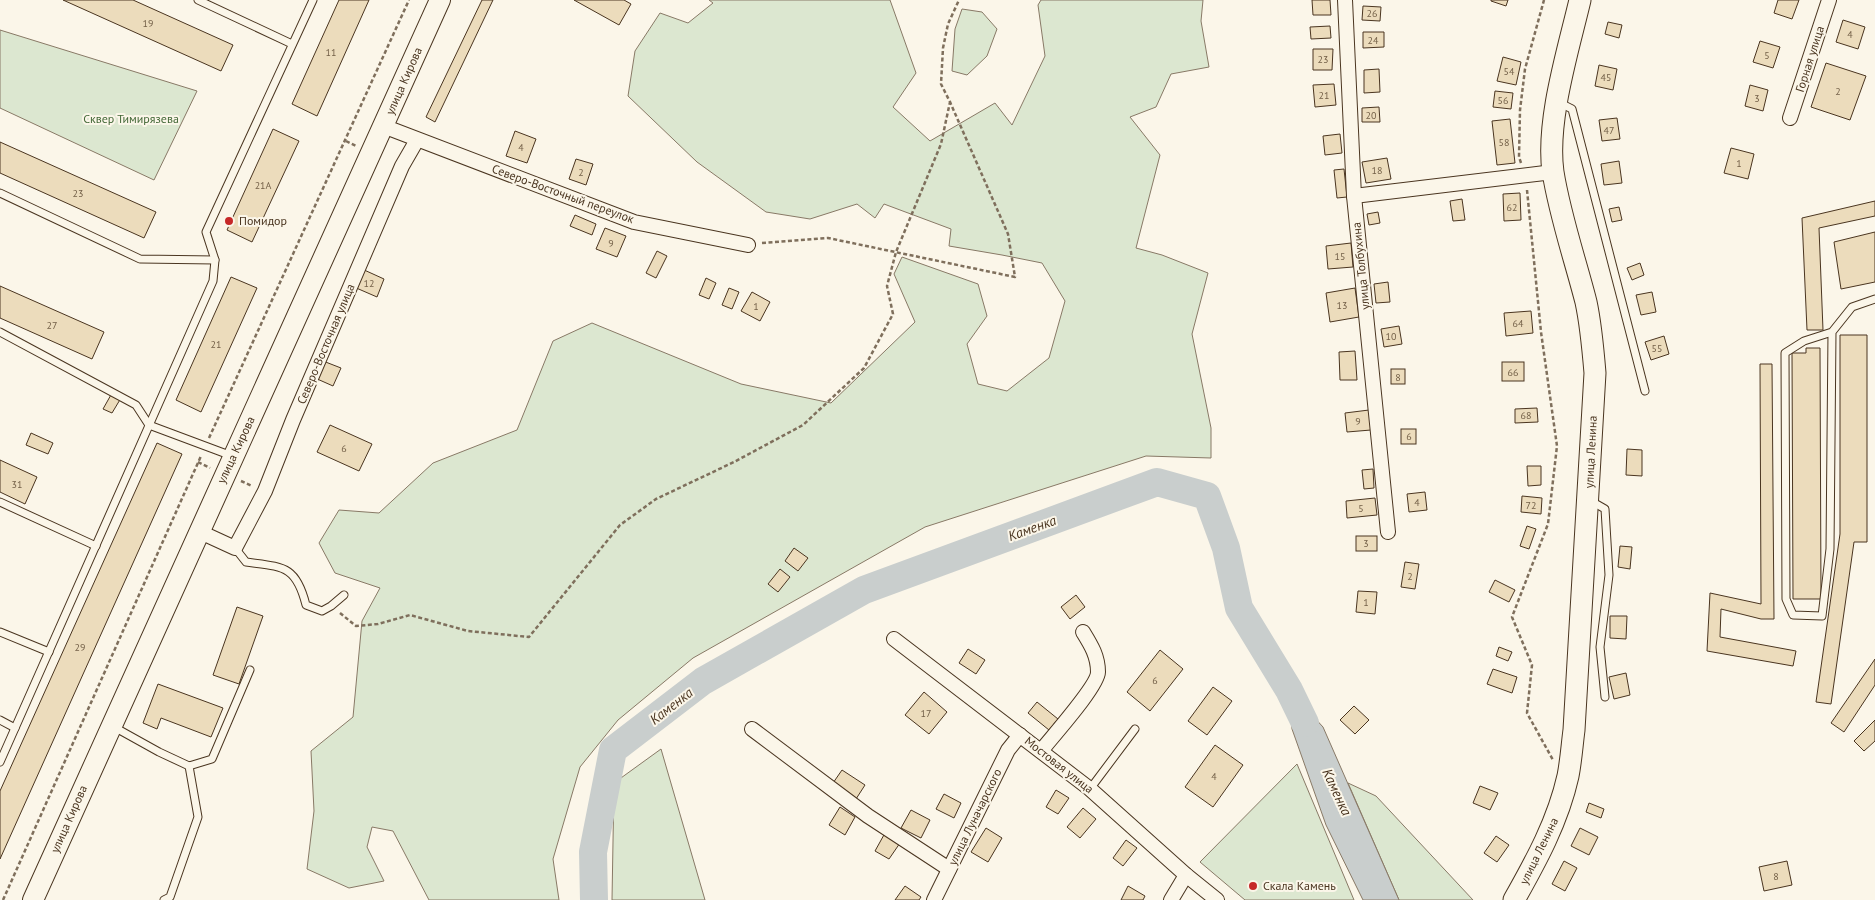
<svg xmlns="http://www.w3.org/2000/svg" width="1875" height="900" font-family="'PT Sans',sans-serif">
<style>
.green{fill:#dce7d0;stroke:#887966}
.water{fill:#c9cecd;stroke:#887966}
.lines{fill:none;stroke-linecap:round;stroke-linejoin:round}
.river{stroke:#c9cecd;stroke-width:28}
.building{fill:#ecdcbc;stroke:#4a3520}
.lane-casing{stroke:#4a3520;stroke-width:9}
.street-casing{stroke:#4a3520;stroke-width:16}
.secondary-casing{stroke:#4a3520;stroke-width:22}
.primary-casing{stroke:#4a3520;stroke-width:23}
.path{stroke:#7f6f5c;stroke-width:2.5;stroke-dasharray:4 2.5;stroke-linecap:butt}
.lane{stroke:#fbf6e9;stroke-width:7}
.street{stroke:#fbf6e9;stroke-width:14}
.secondary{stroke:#fbf6e9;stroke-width:20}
.primary{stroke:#fbf6e9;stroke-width:21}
.poi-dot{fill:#c62828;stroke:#fbf6e9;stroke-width:2}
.labels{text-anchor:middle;stroke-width:4;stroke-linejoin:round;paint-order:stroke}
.number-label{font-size:10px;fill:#725f47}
.street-label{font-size:12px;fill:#4a3520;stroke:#fbf6e9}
.park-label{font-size:12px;fill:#436837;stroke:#fbf6e9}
.poi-label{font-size:12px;fill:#4a3520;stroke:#fbf6e9;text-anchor:start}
.water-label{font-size:14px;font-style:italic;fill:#4a3520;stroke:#fbf6e9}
</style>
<rect width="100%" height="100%" fill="#fbf6e9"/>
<g class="green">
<polygon points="709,0 890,0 916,73 893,107 930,141 995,103 1012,125 1045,56 1038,5 1041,0 1203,0 1201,21 1209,67 1171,74 1156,107 1130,117 1160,155 1136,248 1162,255 1208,273 1192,334 1211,428 1211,458 1146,456 925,527 693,658 618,720 580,767 553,859 559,900 429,900 393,831 372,827 367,847 384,881 349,888 307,869 314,811 311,751 353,717 362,621 380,588 335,573 319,543 339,510 379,513 433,463 517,430 553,341 592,323 741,384 831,403 915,322 894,274 902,257 978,284 987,316 967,344 978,384 1007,391 1049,358 1065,301 1042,263 1002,255 949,246 951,229 884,204 875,218 857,204 810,219 766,212 697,162 628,96 635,51 660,13 688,23 713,3"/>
<polygon points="962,9 982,12 997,29 987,56 967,75 952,71 955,29"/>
<polygon points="0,30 197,91 154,180 0,108"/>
<polygon points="661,749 705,900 612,900 614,783"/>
<polygon points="1297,764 1354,900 1245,900 1200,862"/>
<polygon points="1348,783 1376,796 1473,900 1399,900"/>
</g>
<polygon class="water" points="1289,690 1323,727 1399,900 1363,900 1326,825 1292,729"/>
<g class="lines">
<polyline class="river" points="594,900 593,852 613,750 703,681 864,590 1157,482 1207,496 1226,548 1239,608 1289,690 1305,723"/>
</g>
<g class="building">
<polygon points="63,0 133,0 233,45 221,71"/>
<polygon points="339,0 369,0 317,116 292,104"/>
<polygon points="482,0 493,0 435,122 426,117"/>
<polygon points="574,0 624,0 631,4 619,25"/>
<polygon points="1312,0 1330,0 1331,15 1313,15"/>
<polygon points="1491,0 1508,0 1506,6 1491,1"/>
<polygon points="1778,0 1799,0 1792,19 1774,13"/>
<polygon points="1363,6 1381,7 1380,21 1362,20"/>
<polygon points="1843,20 1865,27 1858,49 1836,42"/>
<polygon points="1608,22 1622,25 1619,38 1605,34"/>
<polygon points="1330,26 1331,38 1311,39 1310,27"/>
<polygon points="1363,32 1384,32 1384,47 1363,48"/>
<polygon points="1760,41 1780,47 1773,68 1753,62"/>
<polygon points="1313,49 1333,49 1332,70 1313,70"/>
<polygon points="1503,57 1521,62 1516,85 1497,81"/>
<polygon points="1826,63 1866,76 1850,120 1811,107"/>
<polygon points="1599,65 1617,69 1613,90 1595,86"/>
<polygon points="1379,69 1380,92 1364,93 1364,70"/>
<polygon points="1334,84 1336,105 1315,107 1313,85"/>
<polygon points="1750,85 1768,90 1763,111 1745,106"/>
<polygon points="1495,91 1513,93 1511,109 1493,107"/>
<polygon points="1379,107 1380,122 1362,122 1362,108"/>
<polygon points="1617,118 1620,139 1602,141 1599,120"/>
<polygon points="1510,119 1515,163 1497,165 1492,121"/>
<polygon points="273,129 299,141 252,242 227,230"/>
<polygon points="515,131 536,139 527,163 506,156"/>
<polygon points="1340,134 1342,153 1325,155 1323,136"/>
<polygon points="0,142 156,212 144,238 0,173"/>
<polygon points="1731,148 1754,154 1748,179 1724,173"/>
<polygon points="1387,158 1391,179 1366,183 1362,162"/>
<polygon points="576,159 593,164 586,185 569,179"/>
<polygon points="1619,161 1622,183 1604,185 1601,164"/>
<polygon points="1344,169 1347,197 1337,198 1334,170"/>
<polygon points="1520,193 1521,220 1504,221 1503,194"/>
<polygon points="1462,199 1465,220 1453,221 1450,201"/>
<polygon points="1875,201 1875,216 1819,228 1823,330 1807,330 1802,218"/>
<polygon points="1619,207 1622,220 1612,222 1609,209"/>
<polygon points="1378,212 1380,223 1369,225 1367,214"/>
<polygon points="575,215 596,224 592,235 570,226"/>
<polygon points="605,228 626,236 617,257 596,249"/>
<polygon points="1875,232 1875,282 1841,289 1834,242"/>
<polygon points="1351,243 1353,267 1328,269 1326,246"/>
<polygon points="657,251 667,256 656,278 646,273"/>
<polygon points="1640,263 1644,275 1632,280 1627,268"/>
<polygon points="362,269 384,279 377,297 354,287"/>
<polygon points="231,277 257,288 201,412 176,400"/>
<polygon points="706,278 716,283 709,299 699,295"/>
<polygon points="1388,282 1390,302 1376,303 1374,284"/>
<polygon points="0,286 104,332 92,359 0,318"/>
<polygon points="729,288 739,292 732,309 722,305"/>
<polygon points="1355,288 1359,317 1330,322 1326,293"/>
<polygon points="752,292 770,302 760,321 741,311"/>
<polygon points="1652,292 1656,312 1641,315 1636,295"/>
<polygon points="1531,311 1533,333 1506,336 1504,313"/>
<polygon points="1399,326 1402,344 1384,347 1381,329"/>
<polygon points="1840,335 1867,335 1867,542 1854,542 1831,704 1816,702 1840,534"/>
<polygon points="1664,336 1669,354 1651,360 1645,342"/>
<polygon points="1806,348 1820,348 1821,599 1793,599 1792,353 1806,353"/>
<polygon points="1355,351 1357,380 1340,380 1339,352"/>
<polygon points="323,361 341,368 333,386 315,378"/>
<rect x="1502" y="362" width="22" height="19"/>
<polygon points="1760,364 1772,364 1774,619 1761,619 1721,609 1720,637 1796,651 1793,666 1707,651 1710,593 1761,604"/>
<rect x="1391" y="369" width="14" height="15"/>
<polygon points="112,393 121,398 112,413 103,409"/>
<polygon points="1537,408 1538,422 1515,423 1515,409"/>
<polygon points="1369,410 1371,430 1347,432 1345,413"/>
<polygon points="330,425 372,444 359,471 317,452"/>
<rect x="1401" y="429" width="15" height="15"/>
<polygon points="31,433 53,443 48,454 26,445"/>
<polygon points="157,443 182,454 0,859 0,791"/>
<polygon points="1627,449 1642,450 1642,476 1626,475"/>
<polygon points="0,460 37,477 25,504 0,492"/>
<polygon points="1527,466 1541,466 1541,485 1528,486"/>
<polygon points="1373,469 1374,488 1364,489 1362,470"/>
<polygon points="1425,492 1427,510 1409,512 1407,494"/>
<polygon points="1522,496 1542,498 1541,514 1521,512"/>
<polygon points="1375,498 1377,515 1347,518 1346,501"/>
<polygon points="1527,526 1536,529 1529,549 1520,546"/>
<rect x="1356" y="536" width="21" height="15"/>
<polygon points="1620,546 1632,547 1630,569 1618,567"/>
<polygon points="794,548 808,558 798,571 785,561"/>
<polygon points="1405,562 1419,564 1415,589 1401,587"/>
<polygon points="780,569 790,577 778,592 768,584"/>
<polygon points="1495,580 1515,590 1509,602 1489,592"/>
<polygon points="1358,591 1377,592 1375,614 1356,612"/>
<polygon points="1076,595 1085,607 1070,619 1061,607"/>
<polygon points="237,607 263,616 239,684 213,675"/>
<polygon points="1610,616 1627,616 1626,639 1610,638"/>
<polygon points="1499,647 1512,652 1508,661 1496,656"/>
<polygon points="968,649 985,660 976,674 959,663"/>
<polygon points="1160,650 1183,669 1150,711 1127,692"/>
<polygon points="1875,659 1875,685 1844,732 1831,723"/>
<polygon points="1493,669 1517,677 1512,693 1487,684"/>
<polygon points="1626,673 1630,695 1614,699 1609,677"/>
<polygon points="158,684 223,708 211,737 161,718 157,729 143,723"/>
<polygon points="1213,687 1232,701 1207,735 1188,721"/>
<polygon points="924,692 947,712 929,734 905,715"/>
<polygon points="1037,702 1058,719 1049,730 1028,713"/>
<polygon points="1354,706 1369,720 1355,734 1340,720"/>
<polygon points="1875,720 1875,741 1864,751 1854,741"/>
<polygon points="1215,745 1243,765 1213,807 1185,787"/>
<polygon points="842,770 865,785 856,799 833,783"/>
<polygon points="1480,786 1498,793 1490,810 1473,803"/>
<polygon points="1056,790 1069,798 1058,814 1046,807"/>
<polygon points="944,794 961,803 954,818 936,809"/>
<polygon points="1589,803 1604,809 1601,818 1586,812"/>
<polygon points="840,807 855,817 845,835 829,825"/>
<polygon points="1083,808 1096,819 1080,838 1067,827"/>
<polygon points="911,810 930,820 921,838 901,828"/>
<polygon points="986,828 1002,838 988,862 971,852"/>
<polygon points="1580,828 1598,837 1589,855 1571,846"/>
<polygon points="885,833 900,843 889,859 875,851"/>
<polygon points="1496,836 1509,845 1497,862 1484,853"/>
<polygon points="1126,840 1137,848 1123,866 1113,858"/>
<polygon points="1564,861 1577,868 1565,891 1552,884"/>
<polygon points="1787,861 1792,885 1764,891 1759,867"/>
<polygon points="905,886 921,897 919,900 895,900"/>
<polygon points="1128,886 1145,896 1143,900 1121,900"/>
</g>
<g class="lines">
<defs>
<g id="lane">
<polyline points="198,0 292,44"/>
<polyline points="1560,103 1572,109 1645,391"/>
<polyline points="0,193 140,259 215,260"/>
<polyline points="0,332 136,405 149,425 232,456"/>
<polyline points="1832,332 1830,549 1822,616 1793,615 1786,599 1785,353 1804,341 1832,332 1852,307 1875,299"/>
<polyline points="1591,501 1605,509 1609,575 1600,647 1605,697"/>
<polyline points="0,502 96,546"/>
<path d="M 235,548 L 246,562 C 283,567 296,565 306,605 L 322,611 L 331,606 L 344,595"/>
<polyline points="0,632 49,652"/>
<polyline points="0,720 15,728"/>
<polyline points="114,727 159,752 189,766 212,759 250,670"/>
<polyline points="0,762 213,281 215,260 206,232 313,0"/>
<polyline points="1090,789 1135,729"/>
<polyline points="164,900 170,897 198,817 189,766"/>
</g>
<g id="street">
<polyline points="1345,0 1354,196 1388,532"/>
<polyline points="1790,118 1829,0"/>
<polyline points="383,126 634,222 748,245"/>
<polyline points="1354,196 1553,172"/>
<polyline points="198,531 235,548 265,491 293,420 402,166 417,140"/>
<polyline points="894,639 1090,789 1186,875 1217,900"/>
<polyline points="752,729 868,816 949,869"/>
<path d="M 1041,751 C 1051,738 1098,686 1098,672 C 1098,656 1091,645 1083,632"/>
<polyline points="934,900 1008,750 1020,735"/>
<polyline points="1171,900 1186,875"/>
</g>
<polyline id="secondary" points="33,900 440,0"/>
<path id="primary" d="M 1514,900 C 1536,861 1558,821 1568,776 C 1571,761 1572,745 1574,730 L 1595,373 C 1593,349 1591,325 1586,302 C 1575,259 1560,216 1553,172 C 1546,121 1568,51 1580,0"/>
</defs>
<use href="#lane" class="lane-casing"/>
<use href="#street" class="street-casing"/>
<use href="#secondary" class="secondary-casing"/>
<use href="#primary" class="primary-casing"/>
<g class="path">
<polyline points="346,141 356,146"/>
<polyline points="1521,163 1519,157 1520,110 1525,69 1544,0"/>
<polyline points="1527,190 1541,332 1557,446 1548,524 1512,617 1532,665 1527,713 1553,760"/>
<polyline points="762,243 828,238 1015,277 1008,234 950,102"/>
<polyline points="209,438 409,0"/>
<polyline points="198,462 210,468"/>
<polyline points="241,481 252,486"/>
<polyline points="340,613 356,626 378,624 410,615 468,631 529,637 620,525 656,499 734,462 803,425 864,368 893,314 887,286 896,252 941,144 950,102 941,84 943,48 948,24 959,0"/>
<polyline points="3,900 201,456"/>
</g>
<use href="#lane" class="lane"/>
<use href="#street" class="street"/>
<use href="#secondary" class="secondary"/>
<use href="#primary" class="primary"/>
</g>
<g class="poi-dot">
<circle cx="229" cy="221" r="5"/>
<circle cx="1253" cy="886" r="5"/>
</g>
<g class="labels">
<g class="number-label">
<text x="1372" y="17">26</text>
<text x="148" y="27">19</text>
<text x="1850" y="38">4</text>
<text x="1373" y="44">24</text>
<text x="331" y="56">11</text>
<text x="1767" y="59">5</text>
<text x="1323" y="63">23</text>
<text x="1509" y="75">54</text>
<text x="1606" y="81">45</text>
<text x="1838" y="95">2</text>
<text x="1324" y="99">21</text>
<text x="1757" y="102">3</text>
<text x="1503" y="104">56</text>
<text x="1371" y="119">20</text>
<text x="1609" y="134">47</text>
<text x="1504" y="146">58</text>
<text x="521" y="151">4</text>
<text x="1739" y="167">1</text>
<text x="1377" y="174">18</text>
<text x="581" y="176">2</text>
<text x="263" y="189">21А</text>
<text x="78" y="197">23</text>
<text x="1512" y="211">62</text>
<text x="611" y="247">9</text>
<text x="1340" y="260">15</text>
<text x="369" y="287">12</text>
<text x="1342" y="309">13</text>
<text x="756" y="310">1</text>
<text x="1518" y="327">64</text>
<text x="52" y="329">27</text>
<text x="1391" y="340">10</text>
<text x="216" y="348">21</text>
<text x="1657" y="352">55</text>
<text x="1513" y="376">66</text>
<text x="1398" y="381">8</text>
<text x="1526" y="419">68</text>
<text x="1358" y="425">9</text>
<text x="1409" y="440">6</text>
<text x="344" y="452">6</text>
<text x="17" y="488">31</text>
<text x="1417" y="506">4</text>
<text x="1531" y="509">72</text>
<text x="1361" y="512">5</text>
<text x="1366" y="547">3</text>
<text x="1410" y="580">2</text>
<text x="1366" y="606">1</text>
<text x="80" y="651">29</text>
<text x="1155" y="684">6</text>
<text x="926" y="717">17</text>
<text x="1214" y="780">4</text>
<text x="1776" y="880">8</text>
</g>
<g class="street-label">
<text transform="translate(1810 59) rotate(-72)" y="4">Горная улица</text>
<text transform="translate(404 81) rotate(-66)" y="4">улица Кирова</text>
<text transform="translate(563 194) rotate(20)" y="4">Северо-Восточный переулок</text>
<text transform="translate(1361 266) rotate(-96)" y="4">улица Толбухина</text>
<text transform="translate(326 344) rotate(-67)" y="4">Северо-Восточная улица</text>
<text transform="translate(236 450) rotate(-65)" y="4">улица Кирова</text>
<text transform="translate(1591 452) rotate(-87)" y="4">улица Ленина</text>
<text transform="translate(1059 765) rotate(38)" y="4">Мостовая улица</text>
<text transform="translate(975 817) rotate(-64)" y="4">улица Луначарского</text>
<text transform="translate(69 819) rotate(-66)" y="4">улица Кирова</text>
<text transform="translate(1539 851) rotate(-64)" y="4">улица Ленина</text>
</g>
<g class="park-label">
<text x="131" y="123">Сквер Тимирязева</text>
</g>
<g class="poi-label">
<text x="239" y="225">Помидор</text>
<text x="1263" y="890">Скала Камень</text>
</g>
<g class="water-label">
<text transform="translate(1032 528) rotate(-20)" y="5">Каменка</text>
<text transform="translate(671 706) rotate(-38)" y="5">Каменка</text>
<text transform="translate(1337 792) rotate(65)" y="5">Каменка</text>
</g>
</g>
</svg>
